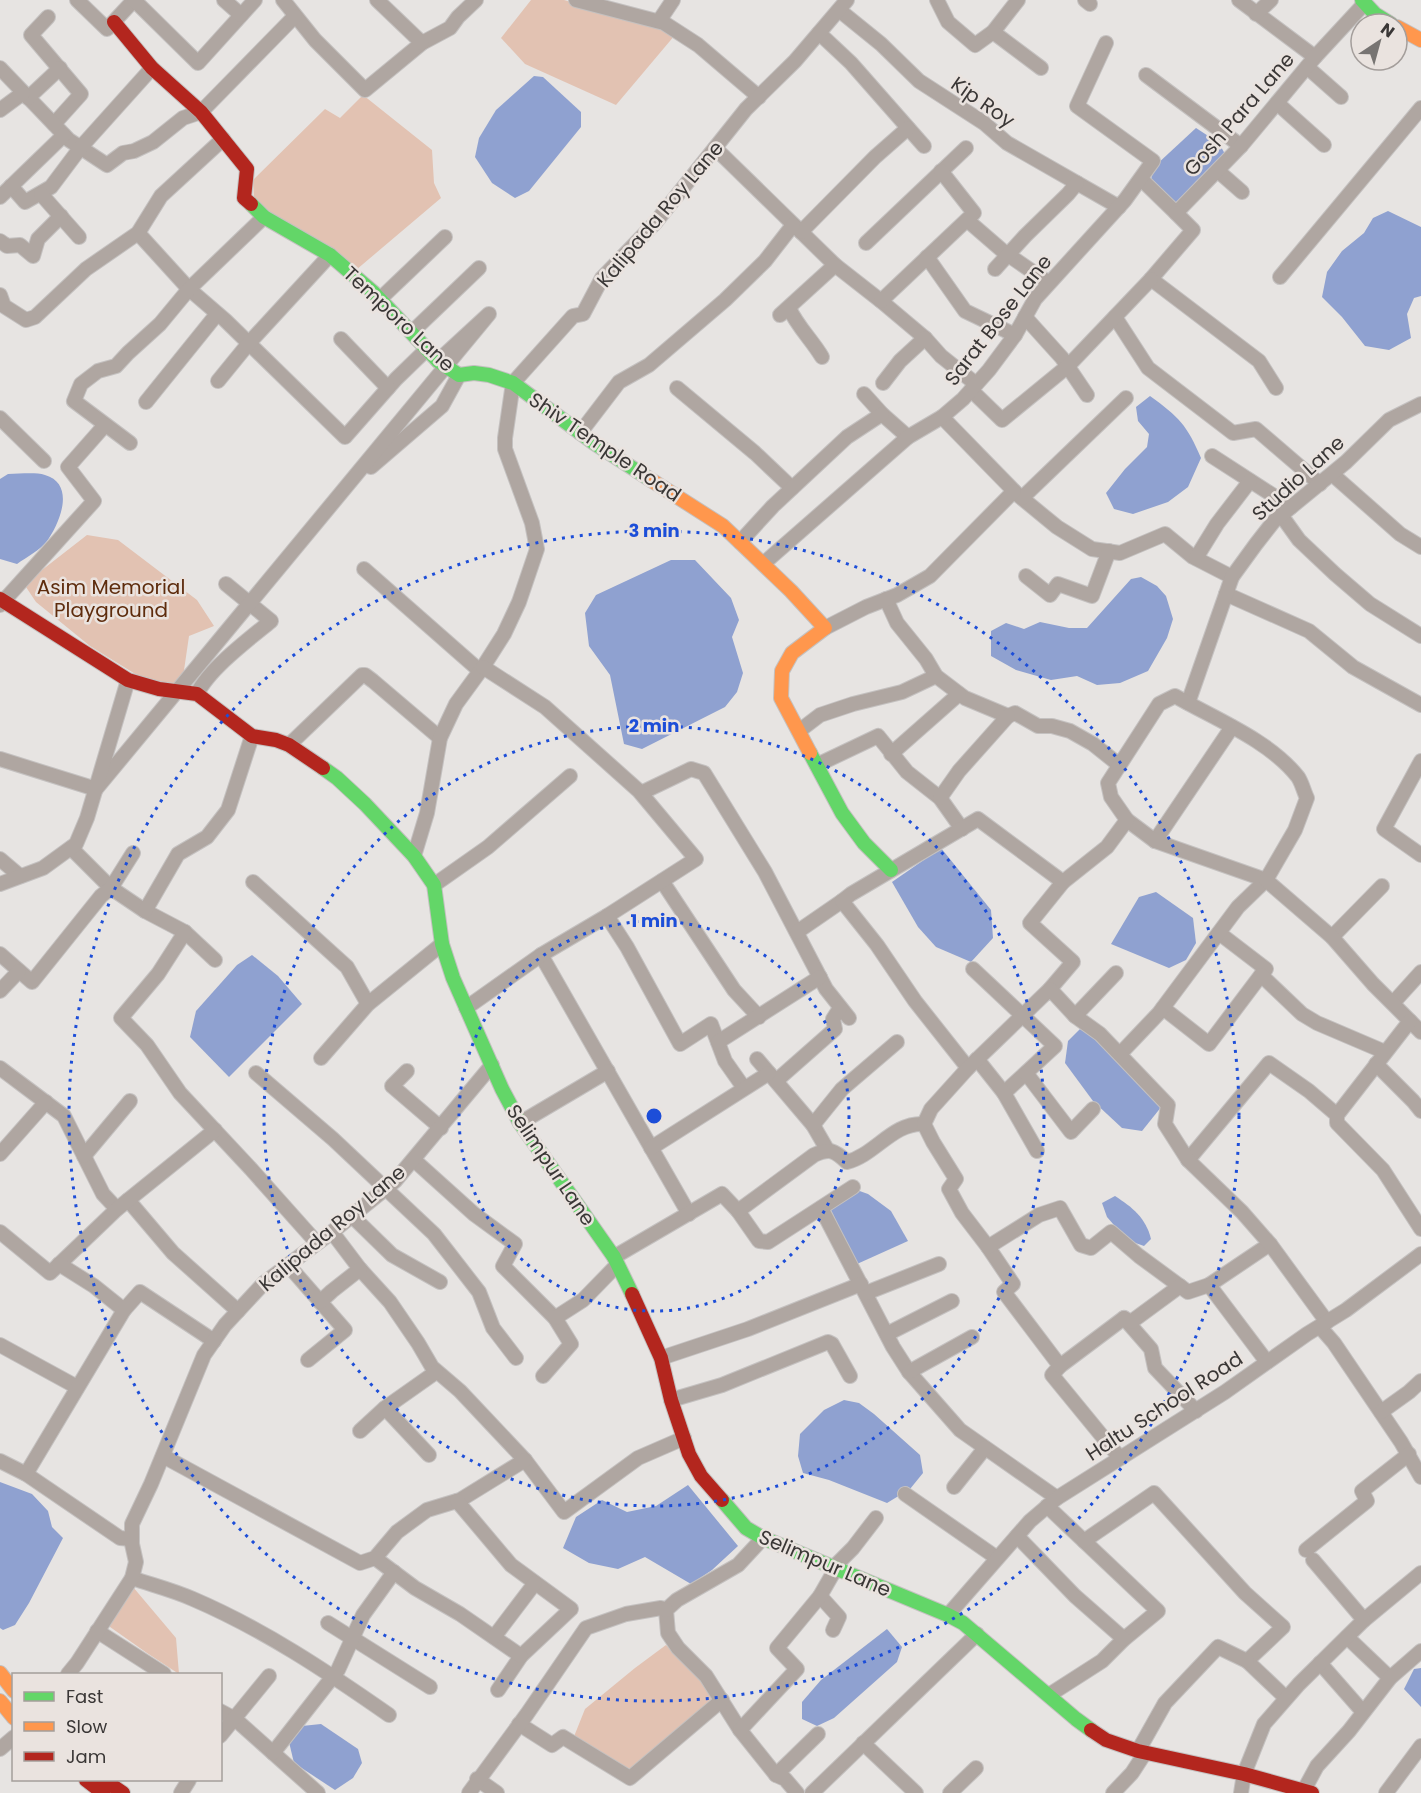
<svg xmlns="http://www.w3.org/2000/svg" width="1421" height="1793" font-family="Poppins,sans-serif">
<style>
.green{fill:#e2c2b2}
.water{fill:#8fa1d0}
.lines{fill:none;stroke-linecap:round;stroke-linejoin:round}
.street-casing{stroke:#c4c1c0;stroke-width:16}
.fast-casing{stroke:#c4c1c0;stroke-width:16}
.slow-casing{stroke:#c4c1c0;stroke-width:16}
.jam-casing{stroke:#c4c1c0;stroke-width:16}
.street{stroke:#afa6a1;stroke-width:14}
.fast{stroke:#63d668;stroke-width:14}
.slow{stroke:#ff974d;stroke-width:14}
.jam{stroke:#b3261e;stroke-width:14}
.ring{fill:none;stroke:#1d4ed8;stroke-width:3;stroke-dasharray:3 6}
.labels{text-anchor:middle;stroke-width:5;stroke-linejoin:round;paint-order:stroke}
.street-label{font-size:20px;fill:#3a3736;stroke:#eae3df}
.park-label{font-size:20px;fill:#5e2c0d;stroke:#eae3df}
.centre{fill:#1d4ed8;stroke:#eae3df;stroke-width:3}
.ring-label{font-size:18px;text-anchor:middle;font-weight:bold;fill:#1d4ed8;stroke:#eae3df;stroke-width:5;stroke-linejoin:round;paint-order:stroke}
</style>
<rect width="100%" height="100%" fill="#e7e4e2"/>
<g class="green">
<polygon points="531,0 564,0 661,27 675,35 616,105 525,64 501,38"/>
<polygon points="363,95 432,150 434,183 441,198 356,270 265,210 254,198 253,180 325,109 340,118"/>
<polygon points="87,535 118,540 197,600 214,626 189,636 182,684 145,680 90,646 36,602 24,584"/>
<polygon points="133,1587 176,1638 179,1674 147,1653 103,1622"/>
<polygon points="666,1645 706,1680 716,1699 632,1772 573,1739 585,1709 635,1668"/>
</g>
<g class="water">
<polygon points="534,76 543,77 581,112 581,127 529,191 515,198 492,183 475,157 479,138 496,110"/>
<polygon points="1196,128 1219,143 1226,156 1177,204 1151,179 1155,166"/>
<polygon points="1388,211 1421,227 1421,296 1414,298 1407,314 1411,338 1389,350 1365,346 1342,317 1322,297 1327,272 1342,251 1364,233 1373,218"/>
<path d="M 1150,396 C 1179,417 1187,425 1201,458 L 1188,487 L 1168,502 L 1133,514 L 1114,509 L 1106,493 L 1125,469 L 1147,447 L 1149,434 L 1138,421 L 1136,407 Z"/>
<path d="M 8,474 C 20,474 35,472 45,475 C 76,484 60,523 47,541 C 40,550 27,557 17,564 L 0,559 L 0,479 Z"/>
<polygon points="671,560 695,560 731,598 739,620 732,637 743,673 737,692 725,707 642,749 624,744 610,675 589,646 585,613 596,595"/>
<polygon points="1141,577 1157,586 1166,596 1173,619 1167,638 1148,671 1120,683 1097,685 1077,676 1051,680 1016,670 991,656 991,631 1006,623 1024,629 1040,622 1069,628 1087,628 1131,579"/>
<polygon points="941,848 991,910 993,938 971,962 936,947 918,927 892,882"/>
<polygon points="1156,892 1193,918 1196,943 1186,960 1169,968 1111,944 1139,897"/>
<polygon points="252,955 278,976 302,1004 229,1077 190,1037 196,1011 237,965"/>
<polygon points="1080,1029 1090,1033 1162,1106 1142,1131 1122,1128 1093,1101 1065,1063 1068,1041"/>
<polygon points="854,1189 868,1194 891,1211 908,1241 857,1264 829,1206"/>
<path d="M 1115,1196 C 1132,1207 1146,1218 1151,1239 L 1144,1246 L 1127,1240 L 1107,1217 L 1102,1203 Z"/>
<polygon points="844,1400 859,1403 874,1414 920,1455 923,1473 910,1489 887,1503 829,1480 803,1473 798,1456 800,1434 824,1410"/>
<polygon points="0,1482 32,1494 48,1511 52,1527 63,1538 29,1603 15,1625 3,1630 0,1628"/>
<polygon points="688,1485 738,1546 712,1570 691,1584 645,1557 618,1569 589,1563 563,1548 576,1517 602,1500 627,1512 656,1506"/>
<polygon points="887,1629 902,1647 897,1662 834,1718 817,1726 802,1719 802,1702 821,1680"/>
<polygon points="1421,1668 1421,1707 1404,1689 1414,1669"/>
<polygon points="321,1724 358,1749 362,1763 353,1778 335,1790 294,1763 289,1742 302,1726"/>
</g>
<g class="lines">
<defs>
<g id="street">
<polyline points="77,0 107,29 134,0"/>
<polyline points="134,0 198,63 255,0"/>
<polyline points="224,0 241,15"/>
<polyline points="283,0 315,40 365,90 422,43 450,28 458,17 476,0"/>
<polyline points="377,0 422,43"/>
<polyline points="576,0 664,23 698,45 759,97"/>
<polyline points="937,0 948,22 975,45 993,32 1018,0"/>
<polyline points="1085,0 1090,4"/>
<polyline points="1239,0 1315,57"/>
<polyline points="839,10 881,44 919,81 984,123 1007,143 1119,207"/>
<polyline points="1256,14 1271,0"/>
<polyline points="48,17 31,35 81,94 54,124"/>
<polyline points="659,21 673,0"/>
<polyline points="993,32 1041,68"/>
<polyline points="819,33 851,63 924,146"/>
<polyline points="1307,67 1341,97"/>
<polyline points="0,68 69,140 107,165 123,153 134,151 153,142 183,118 201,112 295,16"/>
<polyline points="1146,75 1241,146"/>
<polyline points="28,98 60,68"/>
<polyline points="1277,103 1324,145"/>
<polyline points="0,110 23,93"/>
<polyline points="715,148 835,265 881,301 925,338 941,356 976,384"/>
<polyline points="1218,171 1242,192"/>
<polyline points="1141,179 1176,213 1241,146 1315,57 1365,3"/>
<polyline points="11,186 25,202 51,187 81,147 152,68"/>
<polyline points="41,194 79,237"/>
<polyline points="0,197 64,135"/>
<polyline points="1176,213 1193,230 1151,279 1259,361 1276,388"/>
<polyline points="967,220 1004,252 1049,283"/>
<polyline points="801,232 875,157 908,128"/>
<polyline points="138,233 189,289 225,320 345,437 396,379 427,349"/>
<polyline points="0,241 7,246 20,245 33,256 38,239 61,216"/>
<polyline points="866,243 966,148"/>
<polyline points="927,257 965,311 1015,335"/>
<polyline points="995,269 1025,236 1068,194 1077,183"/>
<polyline points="1280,277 1421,108"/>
<polyline points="0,295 4,306 26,320 35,317 86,269 138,233 161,196 223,139"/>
<polyline points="380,299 445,237"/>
<polyline points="881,301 974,213 941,171"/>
<path d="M 789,308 C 797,326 812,340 822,357"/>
<polyline points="780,315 835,265"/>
<polyline points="1025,317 1062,358 1087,395"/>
<polyline points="1115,317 1148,368 1233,433 1256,429 1320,484"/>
<polyline points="412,332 479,268"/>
<polyline points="341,339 388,388"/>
<polyline points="218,381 249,343 330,255"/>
<polyline points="883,383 900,361 925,338"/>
<polyline points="677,388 755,453 792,488"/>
<polyline points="971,390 1002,420 1068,366 1151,279"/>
<polyline points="864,394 882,414 908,437"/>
<polyline points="146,402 217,314"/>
<polyline points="942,417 1018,495 1057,527 1092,549 1120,553 1165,534 1193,557 1232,577"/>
<polyline points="0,418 44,461"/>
<polyline points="580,433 619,382 649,365 725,300 765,261 793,225"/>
<polyline points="130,443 74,401 81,384 98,371 116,366 128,353 160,324 189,289 264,217"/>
<polyline points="1212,456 1291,507"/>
<polyline points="371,467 442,406 459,375"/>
<polyline points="1332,474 1400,534 1421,547"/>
<polyline points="1022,498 1126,398"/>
<polyline points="1281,515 1299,540 1335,574 1370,604 1421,636"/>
<polyline points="740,542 773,506 847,437 882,414"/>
<polyline points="1196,558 1217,524 1250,481"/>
<polyline points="763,564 908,437 942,417 963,399 989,370 1015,335 1035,299 1125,200 1153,161 1077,106 1106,43"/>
<polyline points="364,569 480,671"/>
<polyline points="1026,576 1050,595 1058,584 1092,596 1109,551"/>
<polyline points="1226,594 1309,631 1353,667 1421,705"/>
<polyline points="886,599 897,623 926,659 936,676 965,698 1008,716 1015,713 1038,726 1052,726 1070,731 1093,744 1118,764"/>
<polyline points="0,605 94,501 68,467 105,425"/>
<polyline points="825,628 866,607 897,595 930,576 1014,491"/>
<path d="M 197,694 C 209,669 249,639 271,621 L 226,584"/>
<polyline points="1188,703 1232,577 1256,544 1274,521 1346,462 1389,420 1421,404"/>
<polyline points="799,731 820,715 853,704 902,692 936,676"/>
<polyline points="289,745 362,675 365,675 373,681 440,738"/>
<polyline points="891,754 959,694"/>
<polyline points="0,759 96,789 489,314 438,361"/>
<polyline points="1421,761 1384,829 1421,855"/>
<polyline points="817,765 878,736 907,772 940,798 962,829"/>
<polyline points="641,793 691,769 704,773 765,872 826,989 849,1018"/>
<polyline points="940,798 959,771 1008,716"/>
<polyline points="1155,841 1232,727"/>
<polyline points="71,848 111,888 145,911 185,932 215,960"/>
<polyline points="414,856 427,813 440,738 456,704 483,667 504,634 519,602 537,549 532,523 505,449 505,438 513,383 573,316 583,314 602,278 655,223 746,109 795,61 847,0"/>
<polyline points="0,859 20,876"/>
<polyline points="662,881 734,990 759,1017"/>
<polyline points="253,882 347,967 368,1004"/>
<polyline points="0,884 43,868 76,844 87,818 128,680"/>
<polyline points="434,885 488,847 570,776"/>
<polyline points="145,911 178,854 207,837 228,810 252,736"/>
<polyline points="607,916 627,947 680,1044 711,1024 725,1061 744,1088"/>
<polyline points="185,932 158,974 121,1018 147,1045 180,1093 251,1169 317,1243"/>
<polyline points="797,932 842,901"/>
<polyline points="1219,933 1266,969 1261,975"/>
<polyline points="1332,937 1382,886"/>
<polyline points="0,954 32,982 101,896 111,888 133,853"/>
<polyline points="541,955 689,1214"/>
<polyline points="973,969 1055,1046 1004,1093"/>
<polyline points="1050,989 1073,962 1030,923 1063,882"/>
<polyline points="0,991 19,971"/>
<polyline points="1393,1003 1421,972"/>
<polyline points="466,1008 541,955 607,916 696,859 639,791 545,707 483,667"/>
<polyline points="1163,1008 1209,1044 1261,975 1302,1014 1317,1023 1385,1052"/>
<polyline points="1075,1016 1116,973"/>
<polyline points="718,1042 820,977"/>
<polyline points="1120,1054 1159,1013 1238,907 1266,880 1155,841 1127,820"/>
<polyline points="321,1058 368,1004 442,944"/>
<polyline points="757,1059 813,1125 828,1151"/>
<polyline points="977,1059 1004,1093 1037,1151"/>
<polyline points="1376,1064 1413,1101 1421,1111"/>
<polyline points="0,1068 64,1116 103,1194 117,1209"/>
<path d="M 968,1068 L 915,1001 L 877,945 L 842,901 L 851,894 L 978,819 L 1063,882 L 1107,847 L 1127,820 L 1111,797 L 1108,783 L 1159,704 L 1175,696 C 1215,719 1269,740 1298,777 C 1302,783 1304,792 1307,798 L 1295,830 L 1266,880 L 1332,937 L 1373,984 L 1421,1032"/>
<polyline points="407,1071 392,1086 441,1128"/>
<polyline points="256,1073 333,1139 434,1234 479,1292 493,1328 516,1358"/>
<polyline points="1026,1073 1071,1132 1093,1109"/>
<polyline points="776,1081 835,1029 833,1019 840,1008"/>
<polyline points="1337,1115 1410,1021"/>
<polyline points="520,1123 608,1071"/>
<polyline points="813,1125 842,1089 897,1042"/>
<polyline points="651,1148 769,1073"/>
<polyline points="0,1154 46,1102"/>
<polyline points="84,1156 130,1101"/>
<polyline points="414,1160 474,1214 515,1244 503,1266 555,1318 571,1344 543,1376"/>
<polyline points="1188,1160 1269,1063 1309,1091 1337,1115 1337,1123 1383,1170 1421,1229"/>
<polyline points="128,1200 173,1253 238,1311"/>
<polyline points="821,1208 893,1347 909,1372 960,1430 1057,1498"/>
<polyline points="738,1211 759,1241 768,1242 853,1187"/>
<polyline points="352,1216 392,1255 440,1282"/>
<polyline points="0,1232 50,1273 117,1209 215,1130"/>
<polyline points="332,1232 360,1269 390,1302 418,1343 432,1367 460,1391 525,1460 564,1512 638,1458 684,1438"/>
<polyline points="988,1247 1013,1284 1004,1292 1060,1366 1052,1375 1120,1458"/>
<path d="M 614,1257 L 722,1194 L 738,1211 L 814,1155 C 830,1148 834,1150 847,1162 C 875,1155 893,1122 924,1124"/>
<polyline points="59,1264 94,1286 124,1310"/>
<polyline points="288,1265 345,1330 308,1360"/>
<polyline points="1209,1285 1270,1244"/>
<polyline points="866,1293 939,1264"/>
<polyline points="320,1302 332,1291 360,1269"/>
<polyline points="555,1318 583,1300 617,1265"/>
<polyline points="1124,1318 1151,1349 1155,1368 1196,1411"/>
<polyline points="1320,1327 1334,1343 1401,1442 1421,1477"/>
<polyline points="887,1334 952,1301"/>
<polyline points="0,1345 77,1387"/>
<polyline points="661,1358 748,1329 861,1284"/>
<polyline points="1267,1362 1209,1285 1188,1292 1139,1256 1111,1232 1091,1248 1081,1245 1060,1208 1039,1215 988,1247 962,1213 949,1189 956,1179 933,1142 924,1124 931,1109 968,1068 1050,989 1075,1016 1100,1034 1168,1105 1165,1124 1188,1160 1242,1212 1270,1244 1327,1322"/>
<polyline points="1060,1366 1124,1318 1131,1322 1180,1286"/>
<polyline points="909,1372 972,1337"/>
<polyline points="671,1400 722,1385 828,1342 832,1344 850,1376"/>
<polyline points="385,1408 429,1455"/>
<polyline points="1381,1412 1409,1392 1421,1381"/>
<polyline points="360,1431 385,1408 436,1372"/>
<polyline points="163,1456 360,1563 375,1558 397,1532 427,1510 460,1500 525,1460"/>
<polyline points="0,1461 26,1474 120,1538 132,1539"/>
<polyline points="26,1474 124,1310 140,1292 214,1341"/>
<polyline points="954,1487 985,1448"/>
<polyline points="905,1494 997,1558"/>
<polyline points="457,1501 511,1565 571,1609 521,1656 498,1690"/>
<polyline points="1047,1506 1158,1611 1124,1639 1102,1661 1049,1695"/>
<polyline points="1017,1536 1075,1596 1124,1639"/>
<polyline points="763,1538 738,1565 677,1600 666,1610 668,1633 678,1648 706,1676 740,1730 776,1775 785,1779 797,1793"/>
<polyline points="1084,1541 1154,1493 1245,1593 1283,1627 1247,1661 1286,1698"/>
<polyline points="1306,1550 1367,1501 1362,1491 1409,1454"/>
<polyline points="375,1558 415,1588 460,1614 521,1656"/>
<polyline points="834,1567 853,1548 876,1518"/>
<path d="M 132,1578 C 152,1585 173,1590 193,1599 C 263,1629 326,1671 389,1715"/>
<polyline points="820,1596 839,1617 833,1630"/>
<polyline points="948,1615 1030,1521 1057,1498 1225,1392 1307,1334 1346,1310 1421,1254"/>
<polyline points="1364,1620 1421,1573"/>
<polyline points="328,1623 430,1687"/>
<polyline points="97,1631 164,1674"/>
<polyline points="494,1637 535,1583"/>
<polyline points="1347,1637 1390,1678"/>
<polyline points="1320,1663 1363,1712"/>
<polyline points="68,1674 77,1663 132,1578 136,1562 132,1544 132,1524 151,1484 204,1355 225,1325 264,1283 332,1232 395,1181 492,1065"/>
<polyline points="220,1711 235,1719 318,1793"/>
<polyline points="519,1724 552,1745 563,1737 630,1778 722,1700"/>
<polyline points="740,1730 797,1669 777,1648 820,1596 836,1568"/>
<polyline points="220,1736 269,1676"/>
<polyline points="863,1743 916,1793"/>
<polyline points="0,1749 14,1737"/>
<polyline points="1138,1751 1165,1703 1218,1647 1247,1661"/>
<polyline points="273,1753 338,1670 363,1615 394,1572"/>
<polyline points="776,1775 818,1734"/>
<polyline points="477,1779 497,1793"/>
<polyline points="1304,1790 1317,1766 1349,1731 1390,1678 1421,1651"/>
<polyline points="181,1793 189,1780"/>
<polyline points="469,1793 527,1714 586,1628 626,1614 661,1608 666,1610"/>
<polyline points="812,1793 977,1634"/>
<polyline points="950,1793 976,1768"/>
<polyline points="1113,1793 1132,1773 1145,1753"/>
<polyline points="1241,1793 1244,1774 1264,1724 1299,1684 1364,1620 1313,1560"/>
<polyline points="1386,1793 1421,1746"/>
</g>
<g id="fast">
<polyline points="1362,0 1375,14 1391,24"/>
<polyline points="251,204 264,217 330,255 373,292 438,361 459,375 474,373 489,375 513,383 594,443 651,480"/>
<polyline points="810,753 842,813 864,843 891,870"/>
<polyline points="323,768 337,778 365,804 414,856 434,885 442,944 453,978 502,1089 520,1123 614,1257 632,1294"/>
<polyline points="722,1500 746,1528 763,1538 948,1615 963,1623 1076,1719 1091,1730"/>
</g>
<g id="slow">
<polyline points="1397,27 1421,40"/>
<polyline points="651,480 723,526 791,591 825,628 792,653 782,671 781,698 810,753"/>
<polyline points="0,1673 14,1691"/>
<polyline points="0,1701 14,1718"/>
</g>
<g id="jam">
<polyline points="114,22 152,68 201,112 247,169 244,198 251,204"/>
<polyline points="0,599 128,680 159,689 197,694 252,736 276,740 289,745 323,768"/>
<polyline points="632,1294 661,1358 671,1400 689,1454 701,1476 722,1500"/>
<polyline points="1091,1730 1106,1740 1138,1751 1244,1774 1312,1793"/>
<polyline points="86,1780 103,1793"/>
<polyline points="104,1780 123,1793"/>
</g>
</defs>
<use href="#street" class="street-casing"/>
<use href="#fast" class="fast-casing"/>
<use href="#slow" class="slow-casing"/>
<use href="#jam" class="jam-casing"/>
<use href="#street" class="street"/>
<use href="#fast" class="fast"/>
<use href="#slow" class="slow"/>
<use href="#jam" class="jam"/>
</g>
<g class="ring">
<circle cx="654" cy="1116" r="195"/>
<circle cx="654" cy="1116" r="390"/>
<circle cx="654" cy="1116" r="585"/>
</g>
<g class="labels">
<g class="street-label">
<text transform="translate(983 102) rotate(35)" y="7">Kip Roy</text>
<text transform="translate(1239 114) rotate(-49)" y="7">Gosh Para Lane</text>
<text transform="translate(660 214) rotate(-50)" y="7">Kalipada Roy Lane</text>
<text transform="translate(399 319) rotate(43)" y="7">Temporo Lane</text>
<text transform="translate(998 320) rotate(-52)" y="7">Sarat Bose Lane</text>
<text transform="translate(605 447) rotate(34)" y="7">Shiv Temple Road</text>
<text transform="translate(1298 478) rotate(-42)" y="7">Studio Lane</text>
<text transform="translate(551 1165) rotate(56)" y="7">Selimpur Lane</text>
<text transform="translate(332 1228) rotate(-40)" y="7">Kalipada Roy Lane</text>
<text transform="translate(1164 1406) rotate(-33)" y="7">Haltu School Road</text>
<text transform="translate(825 1563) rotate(23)" y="7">Selimpur Lane</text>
</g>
<g class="park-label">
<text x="111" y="594">Asim Memorial<tspan x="111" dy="23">Playground</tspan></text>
</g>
</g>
<circle cx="654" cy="1116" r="9" class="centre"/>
<g class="ring-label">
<text x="654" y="537">3 min</text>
<text x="654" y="732">2 min</text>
<text x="654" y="927">1 min</text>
</g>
<rect x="12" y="1673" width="210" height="108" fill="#eae3df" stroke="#a49e9b" stroke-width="1.5"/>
<rect x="24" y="1692" width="30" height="9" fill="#63d668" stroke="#a49e9b" stroke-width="1.5"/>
<text x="66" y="1703" font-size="18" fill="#3a3736">Fast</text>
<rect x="24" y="1722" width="30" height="9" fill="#ff974d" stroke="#a49e9b" stroke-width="1.5"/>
<text x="66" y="1733" font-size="18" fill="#3a3736">Slow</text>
<rect x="24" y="1752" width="30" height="9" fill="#b3261e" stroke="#a49e9b" stroke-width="1.5"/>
<text x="66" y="1763" font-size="18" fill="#3a3736">Jam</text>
<g transform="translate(1379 42) rotate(36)"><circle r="28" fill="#eae3df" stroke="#a49e9b" stroke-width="1.5"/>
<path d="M0-4.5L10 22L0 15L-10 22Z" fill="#777472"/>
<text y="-9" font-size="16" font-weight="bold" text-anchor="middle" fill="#3a3736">N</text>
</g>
</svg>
